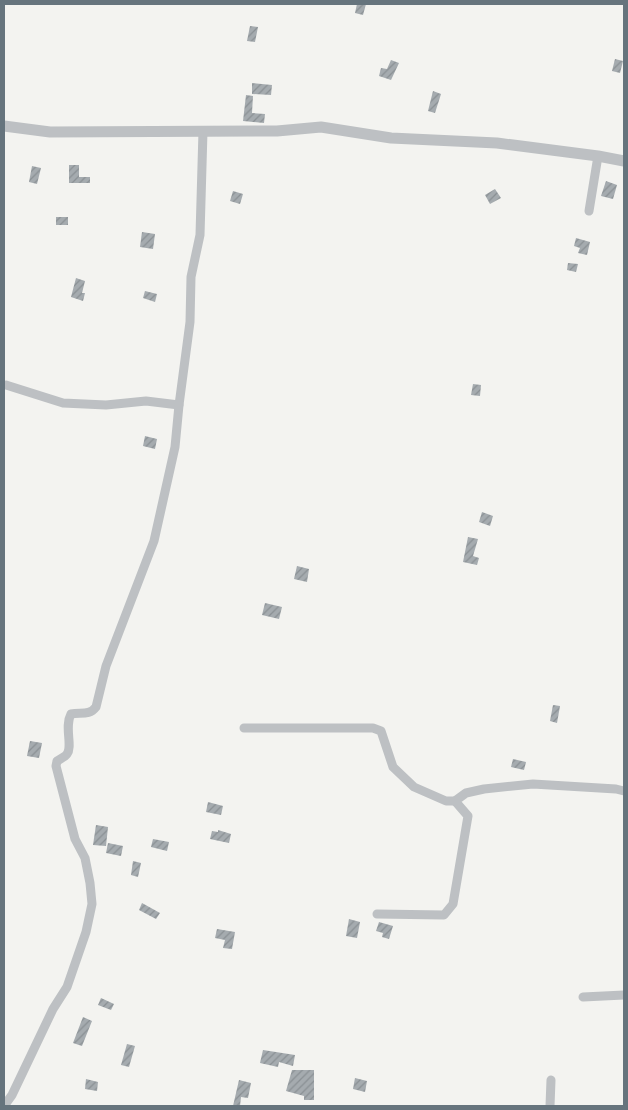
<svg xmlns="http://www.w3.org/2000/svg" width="628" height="1110" font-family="'Roboto Condensed',sans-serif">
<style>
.building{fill:url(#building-hatch)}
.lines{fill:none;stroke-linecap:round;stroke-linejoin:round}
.minor{stroke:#bdc0c3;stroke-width:9}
.tertiary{stroke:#bdc0c3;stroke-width:11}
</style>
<defs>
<pattern id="building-hatch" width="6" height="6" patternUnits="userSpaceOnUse" patternTransform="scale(1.25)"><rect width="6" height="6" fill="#a5abaf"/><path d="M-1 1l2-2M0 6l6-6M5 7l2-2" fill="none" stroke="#8a9094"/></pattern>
</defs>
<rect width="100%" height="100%" fill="#f3f3f0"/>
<g class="building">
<polygon points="357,4 366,4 363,15 355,13"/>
<polygon points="250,26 258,27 255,42 247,41"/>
<polygon points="615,59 623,61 620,73 612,71"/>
<polygon points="391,60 399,63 391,80 379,76 381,68 387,69"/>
<polygon points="252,83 272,85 271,95 252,94"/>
<polygon points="433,91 441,94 435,113 428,111"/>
<polygon points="246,95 253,96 252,113 265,114 264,123 243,121"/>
<polygon points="69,165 79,165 79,177 90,177 90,183 69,183"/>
<polygon points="32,166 41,168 37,184 29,182"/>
<polygon points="606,181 617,185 613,199 601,196"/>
<polygon points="495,189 501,198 490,204 485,195"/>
<polygon points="233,191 243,194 240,204 230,201"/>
<rect x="56" y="217" width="12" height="8"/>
<polygon points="142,232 155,234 153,249 140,247"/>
<polygon points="576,238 590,242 587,255 578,253 580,248 574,246"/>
<polygon points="568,263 578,264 576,272 567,270"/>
<polygon points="76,278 85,281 82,293 85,293 83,301 71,297"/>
<polygon points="145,291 157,294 155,302 143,298"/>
<polygon points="473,384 481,385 480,396 471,395"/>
<polygon points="145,436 157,439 155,449 143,446"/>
<polygon points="482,512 493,516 490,526 479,522"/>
<polygon points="468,537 478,539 473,556 479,558 477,565 463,562"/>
<polygon points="297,566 309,569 307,582 294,579"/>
<polygon points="265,603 282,607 279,619 262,615"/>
<polygon points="553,705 560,706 557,723 550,721"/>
<polygon points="30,741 42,743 39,758 27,756"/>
<polygon points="513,759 526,762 524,770 511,767"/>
<polygon points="208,802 223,806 221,815 206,812"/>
<polygon points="96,825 108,827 106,846 93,845"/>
<polygon points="218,830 231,834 229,843 210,839 212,831 218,832"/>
<polygon points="153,839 169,842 167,851 151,847"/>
<polygon points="108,843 123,846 121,856 106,853"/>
<polygon points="133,861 141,863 138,877 131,875"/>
<polygon points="142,903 160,913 156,919 139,910"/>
<polygon points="349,919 360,922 357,938 346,936"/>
<polygon points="379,922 393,926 389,939 382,937 383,933 376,931"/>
<polygon points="217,929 235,932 232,949 223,948 225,940 215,938"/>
<polygon points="101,998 114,1004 111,1010 98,1005"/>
<polygon points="83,1017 92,1021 82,1046 73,1043"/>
<polygon points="127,1044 135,1046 129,1067 121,1065"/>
<polygon points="263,1050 295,1055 293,1066 279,1062 278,1067 260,1063"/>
<polygon points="292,1070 314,1070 314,1100 304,1100 304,1096 286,1091"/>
<polygon points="355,1078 367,1081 365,1092 353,1089"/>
<polygon points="86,1079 98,1082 97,1091 85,1089"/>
<polygon points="239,1080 251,1083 248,1098 241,1097 240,1106 233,1106"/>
</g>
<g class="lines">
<g class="minor">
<polyline points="589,211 598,156"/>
<polyline points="6,385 63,403 106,405 146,401 179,405"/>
<polyline points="244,728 373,728 381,731 393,767 414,787 446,801 455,801"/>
<polyline points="377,914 444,915 453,904 468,816 455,801 466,793 484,789 533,784 616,789 624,791"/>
<polyline points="583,997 624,995"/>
<path d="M 4,1106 L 12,1095 L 53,1009 L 67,987 L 86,932 L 92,904 L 90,883 L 85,858 L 75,839 L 56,766 L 57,761 C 60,759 65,757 67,754 C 73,746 64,727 71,714 C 81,712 89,716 96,707 L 106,666 L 154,541 L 175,447 L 179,405 L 190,322 L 191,277 L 200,235 L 203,131"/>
<polyline points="550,1106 551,1080"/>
</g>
<polyline class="tertiary" points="4,126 50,132 277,131 321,127 391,138 497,143 598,156 624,161"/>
</g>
<rect width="628" height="1110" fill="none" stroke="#66747d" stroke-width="10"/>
</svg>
